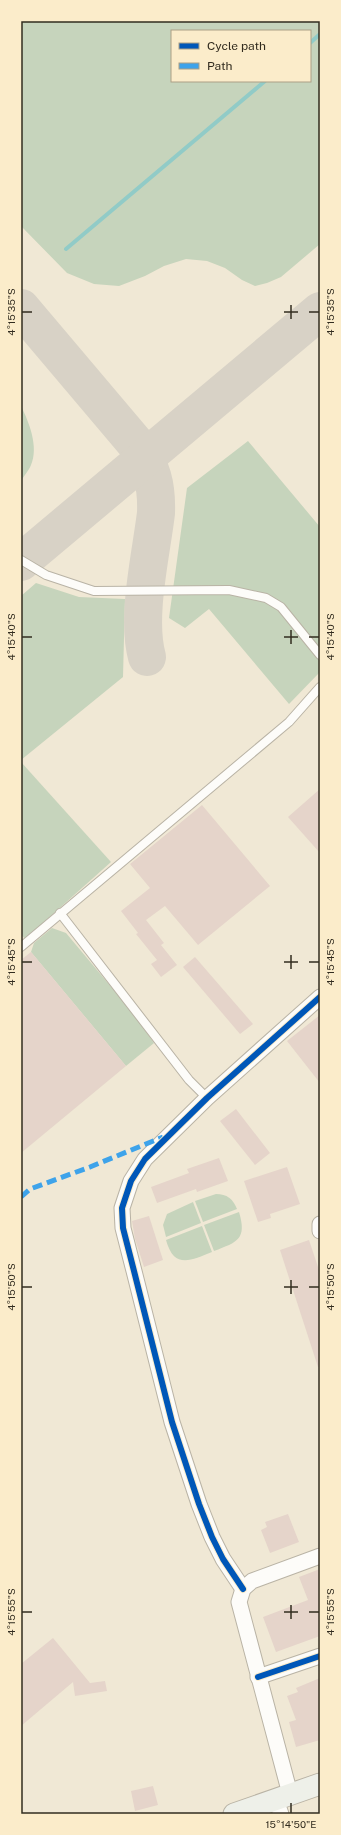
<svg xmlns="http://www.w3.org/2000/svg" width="341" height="1835" font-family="'Public Sans',sans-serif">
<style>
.green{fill:#c6d4bc;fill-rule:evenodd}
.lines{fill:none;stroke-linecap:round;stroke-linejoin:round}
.stream{stroke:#91cbc7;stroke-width:4}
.taxiway{stroke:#d8d2c6;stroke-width:38}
.building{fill:#e5d4ca}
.service-casing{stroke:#b9b3a5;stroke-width:10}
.minor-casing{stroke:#b9b3a5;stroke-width:17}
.secondary-casing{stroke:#b9b3a5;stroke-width:23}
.service{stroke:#fdfcf9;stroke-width:8}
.minor{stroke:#fdfcf9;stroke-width:15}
.secondary{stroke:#eef0e9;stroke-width:21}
.quiet{stroke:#3ea3ea;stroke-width:5;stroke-dasharray:10 5;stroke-linecap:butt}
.cycleway-casing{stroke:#fbecca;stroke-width:8}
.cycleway{stroke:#0057b8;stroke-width:6}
.ticks{fill:none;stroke:#322c1f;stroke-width:1.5}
.neatline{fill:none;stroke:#322c1f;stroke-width:1.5}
.ticks-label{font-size:10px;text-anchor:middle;fill:#322c1f}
</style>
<rect width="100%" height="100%" fill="#f0e8d5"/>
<g class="green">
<path d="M 21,21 L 320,21 L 320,244 L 281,277 L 267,283 L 255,286 L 242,280 L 225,268 L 207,261 L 186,259 L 164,266 L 145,276 L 119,286 L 94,284 L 67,273 L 21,226 ZM 172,31 L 310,31 L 310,81 L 172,81 Z"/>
<path d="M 21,406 C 29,422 39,447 31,465 C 29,470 24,476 21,481 Z"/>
<polygon points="248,441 320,527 320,672 289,704 209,609 185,628 169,618 187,488"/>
<polygon points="36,583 79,597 125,599 123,677 21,760 21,596"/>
<polygon points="21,762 111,862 25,939 21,934"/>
<polygon points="52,928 66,933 133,1013 154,1043 126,1066 31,952 34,943"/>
<path d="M 216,1194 C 227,1194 233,1199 237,1209 L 203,1222 L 195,1201 Z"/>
<polygon points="193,1202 201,1223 166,1237 163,1225 167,1214"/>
<path d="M 239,1212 C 247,1239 238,1242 214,1251 L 204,1225 Z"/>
<path d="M 202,1226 L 212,1252 C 190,1261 174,1269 166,1240 Z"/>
</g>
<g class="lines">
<g class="stream">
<polyline points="310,43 320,34"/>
<polyline points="66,249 265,81"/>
</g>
<g class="taxiway">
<path d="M 21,308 L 136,444 C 152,467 157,485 156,513 C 151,555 136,617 147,657"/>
<polyline points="21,562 320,311"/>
</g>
</g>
<g class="building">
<polygon points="320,789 320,853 288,817"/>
<polygon points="202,805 270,886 198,945 165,906 146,920 164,943 161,945 177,965 161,977 151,964 157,960 136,934 138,933 121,911 150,888 130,864"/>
<polygon points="31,952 126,1066 21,1153 21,960"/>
<polygon points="195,957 253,1024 240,1034 183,967"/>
<polygon points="320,1015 320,1083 287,1041"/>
<polygon points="236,1109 270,1153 255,1165 220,1121"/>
<polygon points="219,1158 228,1181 197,1192 196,1189 157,1203 151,1187 189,1173 187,1169"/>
<polygon points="287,1167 300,1204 270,1214 271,1218 258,1222 244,1181"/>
<polygon points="149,1216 163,1260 144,1267 135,1239 132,1221"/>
<polygon points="309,1240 320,1273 320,1367 318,1367 280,1250"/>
<polygon points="288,1514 299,1542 270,1553 261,1530 267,1527 265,1522"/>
<polygon points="320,1569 320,1636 276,1652 263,1617 308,1600 299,1577"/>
<polygon points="53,1638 90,1683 105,1681 107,1691 75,1696 73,1682 21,1726 21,1664"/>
<polygon points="320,1678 320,1740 296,1747 289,1722 296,1720 287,1696 298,1692 296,1688"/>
<polygon points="153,1786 158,1805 135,1811 131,1791"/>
</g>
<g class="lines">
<defs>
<g id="service">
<polyline points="21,560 46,575 94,591 229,590 266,598 281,607 320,655"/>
<polyline points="60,913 189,1080 207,1098"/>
<polyline points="21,947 289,722 320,687"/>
</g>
<g id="minor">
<polyline points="320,1224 320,1231"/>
<polyline points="243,1589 223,1559 212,1537 199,1504 172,1422 134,1271 123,1228 122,1208 131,1181 145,1159 207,1098 320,997"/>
<polyline points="258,1677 320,1656"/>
<polyline points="290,1794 239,1602 243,1589 252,1581 320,1556"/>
<polyline points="276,1800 281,1814"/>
</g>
<polyline id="secondary" points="234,1814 320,1784"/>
</defs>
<use href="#service" class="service-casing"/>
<use href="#minor" class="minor-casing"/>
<use href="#secondary" class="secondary-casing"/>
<use href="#service" class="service"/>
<use href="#minor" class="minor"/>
<use href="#secondary" class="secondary"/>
<polyline class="quiet" points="21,1197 30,1189 90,1167 163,1137"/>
<defs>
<g id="cycleway">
<polyline points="243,1589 223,1559 212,1537 199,1504 172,1422 134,1271 123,1228 122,1208 131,1181 145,1159 207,1098 320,997"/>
<polyline points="258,1677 320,1656"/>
</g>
</defs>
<use href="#cycleway" class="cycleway-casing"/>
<use href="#cycleway" class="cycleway"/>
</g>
<path class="ticks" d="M 291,305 L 291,319M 22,312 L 32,312M 284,312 L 298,312M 309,312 L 319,312M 291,630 L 291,644M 22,637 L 32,637M 284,637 L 298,637M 309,637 L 319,637M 291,955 L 291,969M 22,962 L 32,962M 284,962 L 298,962M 309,962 L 319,962M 291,1280 L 291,1294M 22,1287 L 32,1287M 284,1287 L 298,1287M 309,1287 L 319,1287M 291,1605 L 291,1619M 22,1612 L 32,1612M 284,1612 L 298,1612M 309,1612 L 319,1612M 291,1803 L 291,1813"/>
<rect width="341" height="1835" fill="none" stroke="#fbecca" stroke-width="44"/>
<rect x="171" y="30" width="140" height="52" fill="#fbecca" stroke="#ab9f86"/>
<rect x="179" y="43" width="20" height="6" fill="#0057b8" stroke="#ab9f86"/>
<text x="207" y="50" font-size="12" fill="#322c1f">Cycle path</text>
<rect x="179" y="63" width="20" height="6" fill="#3ea3ea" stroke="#ab9f86"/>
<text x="207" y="70" font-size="12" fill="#322c1f">Path</text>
<rect x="22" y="22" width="297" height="1791" class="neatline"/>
<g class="ticks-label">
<text transform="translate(11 312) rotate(-90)" y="4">4°15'35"S</text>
<text transform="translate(330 312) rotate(-90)" y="4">4°15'35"S</text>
<text transform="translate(11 637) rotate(-90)" y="4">4°15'40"S</text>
<text transform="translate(330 637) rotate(-90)" y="4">4°15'40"S</text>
<text transform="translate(11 962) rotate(-90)" y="4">4°15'45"S</text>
<text transform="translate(330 962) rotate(-90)" y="4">4°15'45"S</text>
<text transform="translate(11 1287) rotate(-90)" y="4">4°15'50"S</text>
<text transform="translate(330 1287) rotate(-90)" y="4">4°15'50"S</text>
<text transform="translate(11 1612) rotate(-90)" y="4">4°15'55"S</text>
<text transform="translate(330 1612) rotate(-90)" y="4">4°15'55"S</text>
<text x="291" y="1828">15°14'50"E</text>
</g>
</svg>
